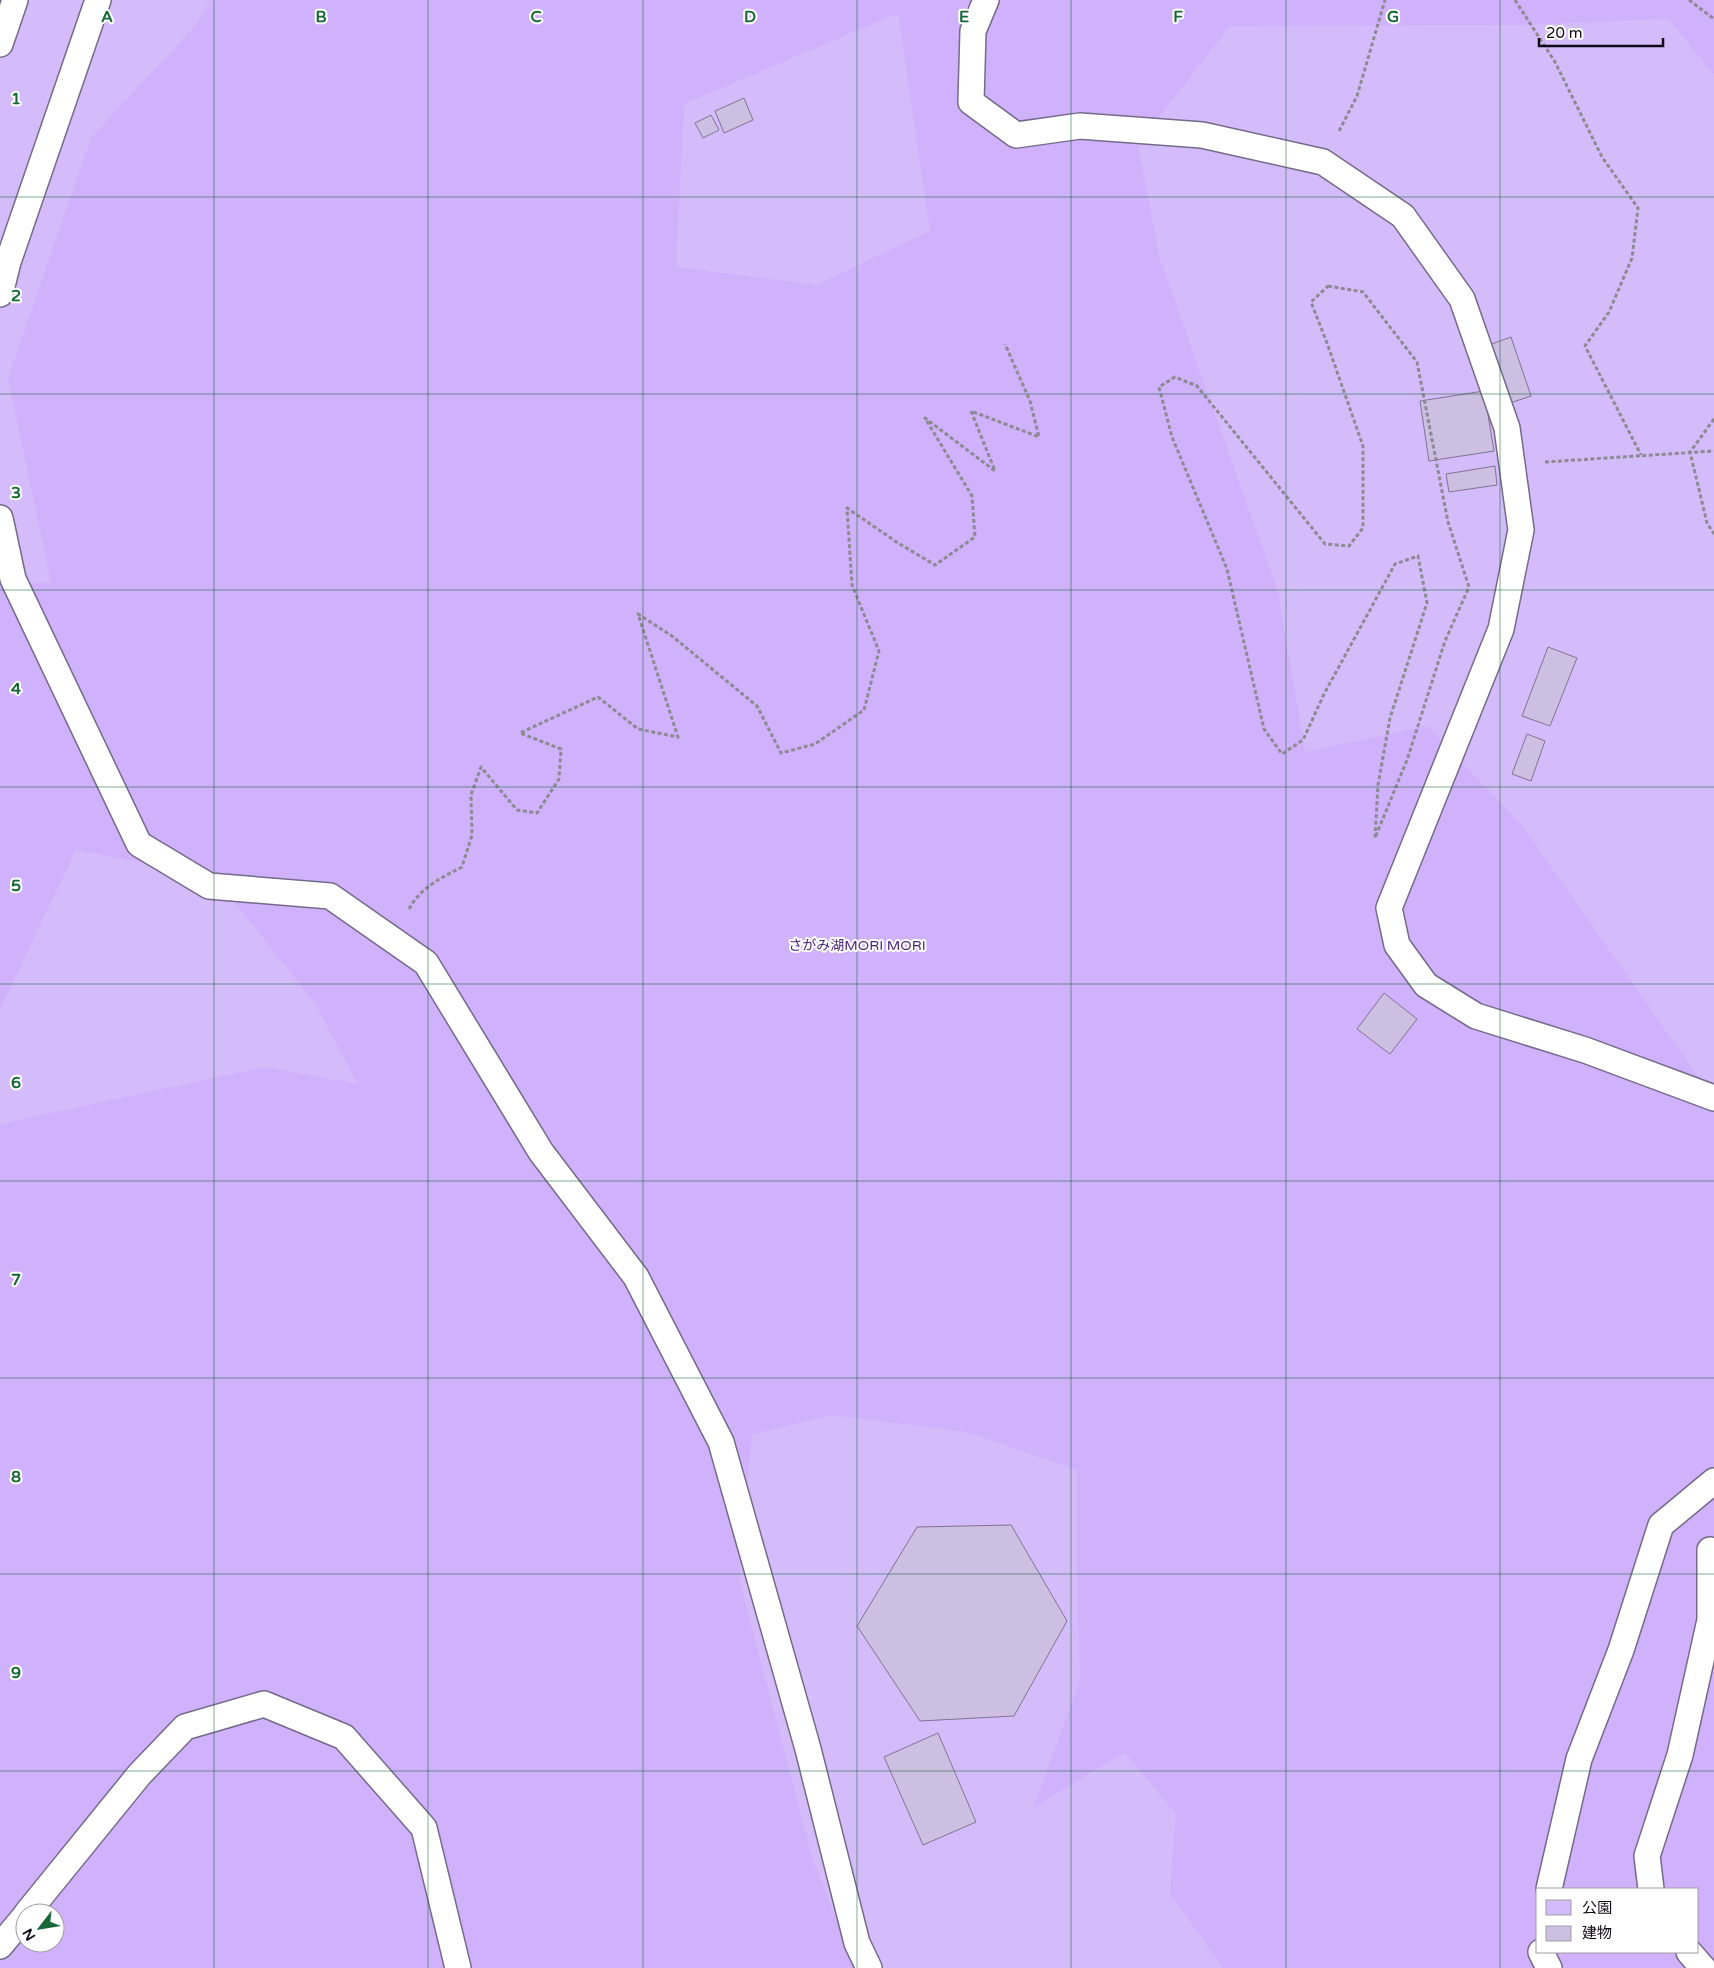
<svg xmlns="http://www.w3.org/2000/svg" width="1714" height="1968" font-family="'Varela Round','Noto Sans JP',sans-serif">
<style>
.green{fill:#d4bcfb;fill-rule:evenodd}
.forest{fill:#cfb1fc;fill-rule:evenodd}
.building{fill:#ccbfe2;stroke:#7f7393}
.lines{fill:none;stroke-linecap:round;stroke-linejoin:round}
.lane-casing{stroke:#756a89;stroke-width:28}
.path{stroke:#8d8a93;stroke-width:3;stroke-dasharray:4 2.5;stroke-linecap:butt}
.lane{stroke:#fff;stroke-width:25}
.grid{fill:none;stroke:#176838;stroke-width:1;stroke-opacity:0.55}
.labels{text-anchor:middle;stroke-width:4;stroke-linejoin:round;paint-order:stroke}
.park-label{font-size:14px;fill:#4c2377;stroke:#fff}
.grid-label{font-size:16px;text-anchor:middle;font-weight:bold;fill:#176838;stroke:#fff;stroke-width:4;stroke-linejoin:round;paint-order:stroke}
</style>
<rect width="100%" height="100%" fill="#f7f5fc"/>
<path class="green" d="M 0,0 L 1714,0 L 1714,1968 L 0,1968 ZM 1538,1889 L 1698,1889 L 1698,1952 L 1538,1952 ZM 25,1913 L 55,1913 L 55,1943 L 25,1943 Z"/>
<path class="forest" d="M 210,0 L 1714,0 L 1714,74 L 1668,19 L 1519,25 L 1230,26 L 1138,144 L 1159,256 L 1278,592 L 1305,752 L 1427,726 L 1521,824 L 1703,1084 L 1714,1088 L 1714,1968 L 1223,1968 L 1170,1893 L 1176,1814 L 1125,1752 L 1034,1807 L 1080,1680 L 1077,1565 L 1077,1470 L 967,1432 L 830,1415 L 752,1434 L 739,1579 L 812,1857 L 855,1968 L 0,1968 L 0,1124 L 265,1067 L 358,1084 L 316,1005 L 214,876 L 76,850 L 0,1009 L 0,586 L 51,582 L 8,378 L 91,138 L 195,26 ZM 898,13 L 930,231 L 816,285 L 676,267 L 684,104 ZM 1538,1889 L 1698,1889 L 1698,1952 L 1538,1952 ZM 25,1913 L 55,1913 L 55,1943 L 25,1943 Z"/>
<g class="building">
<polygon points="744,98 753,120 724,133 715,111"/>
<polygon points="711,115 719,130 703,138 695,123"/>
<polygon points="1511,337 1531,396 1507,404 1486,346"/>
<polygon points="1484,391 1494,451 1429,461 1420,401"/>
<polygon points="1495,466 1497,485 1449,492 1446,474"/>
<polygon points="1548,647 1577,658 1550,726 1522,716"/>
<polygon points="1527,734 1545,741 1531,781 1512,774"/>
<polygon points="1384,993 1417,1019 1390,1054 1357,1029"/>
<polygon points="1011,1525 1067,1621 1014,1716 920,1721 857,1626 917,1527"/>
<polygon points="938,1733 976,1822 923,1845 884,1757"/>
</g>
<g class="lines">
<defs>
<g id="lane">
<polyline points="986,0 973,31 971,102 1016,135 1080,126 1202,135 1323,162 1403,216 1462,299 1507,428 1521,530 1501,629 1389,908 1397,945 1426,985 1476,1016 1585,1050 1714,1098"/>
<polyline points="0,44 15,0"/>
<polyline points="0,294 8,262 98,0"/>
<polyline points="0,518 13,579 139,844 209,886 330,896 426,963 541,1152 636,1277 721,1442 808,1749 857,1943 869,1968"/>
<polyline points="1549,1889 1579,1759 1621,1650 1661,1525 1714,1481"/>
<polyline points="1651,1889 1647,1856 1680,1755 1710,1620 1710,1550"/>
<polyline points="27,1913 139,1775 185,1727 264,1704 344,1737 424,1828 458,1968"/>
<polyline points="0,1946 25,1916"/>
<polyline points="1541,1952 1549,1968"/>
<polyline points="1689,1952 1703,1968"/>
</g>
</defs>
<use href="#lane" class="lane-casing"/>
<g class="path">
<polyline points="1515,0 1555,62 1602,157 1638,208 1632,258 1609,312 1585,346 1641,455"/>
<polyline points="1689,0 1714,19"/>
<polyline points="1339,131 1357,96 1385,0"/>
<polygon points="1328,286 1363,292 1417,362 1448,522 1469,587 1445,641 1407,760 1375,838 1378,785 1390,718 1427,603 1418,556 1395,564 1324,694 1303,740 1282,754 1264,729 1227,569 1172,437 1159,387 1175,377 1197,386 1325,544 1349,546 1363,528 1363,446 1327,343 1311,302"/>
<polyline points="1714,419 1690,452 1707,523 1714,534"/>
<polyline points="1545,462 1714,451"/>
<path d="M 409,909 C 421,887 441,878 462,867 L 472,835 L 471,795 L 481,767 L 517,810 L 537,813 L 559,779 L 561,749 L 520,733 L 598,697 L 638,729 L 678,737 L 638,614 L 672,636 L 757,706 L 781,753 L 815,744 L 864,710 L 879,651 L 852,585 L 847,508 L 898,543 L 935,565 L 975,537 L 972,496 L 925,418 L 995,471 L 971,411 L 1039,437 L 1030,401 L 1005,344"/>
</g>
<use href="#lane" class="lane"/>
</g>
<path class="grid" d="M 214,0 L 214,1968M 428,0 L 428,1968M 643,0 L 643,1968M 857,0 L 857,1968M 1071,0 L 1071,1968M 1286,0 L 1286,1968M 1500,0 L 1500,1968M 0,197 L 1714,197M 0,394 L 1714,394M 0,590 L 1714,590M 0,787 L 1714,787M 0,984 L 1714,984M 0,1181 L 1714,1181M 0,1378 L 1714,1378M 0,1574 L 1714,1574M 0,1771 L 1714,1771"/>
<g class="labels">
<g class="park-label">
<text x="857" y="950">さがみ湖MORI MORI</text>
</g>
</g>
<g class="grid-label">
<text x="107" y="22">A</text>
<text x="321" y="22">B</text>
<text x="536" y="22">C</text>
<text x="750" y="22">D</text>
<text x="964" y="22">E</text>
<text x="1178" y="22">F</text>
<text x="1393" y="22">G</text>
<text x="16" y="104">1</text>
<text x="16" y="301">2</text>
<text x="16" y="498">3</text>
<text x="16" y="694">4</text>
<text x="16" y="891">5</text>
<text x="16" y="1088">6</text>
<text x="16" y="1285">7</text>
<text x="16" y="1482">8</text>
<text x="16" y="1678">9</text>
</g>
<rect x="1536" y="1888" width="162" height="65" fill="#ffffff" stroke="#9f9da2"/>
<rect x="1546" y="1900" width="25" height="15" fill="#d4bcfb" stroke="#9f9da2"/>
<text x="1582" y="1913" font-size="15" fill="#0f0a16">公園</text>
<rect x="1546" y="1926" width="25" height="15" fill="#ccbfe2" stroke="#9f9da2"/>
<text x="1582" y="1938" font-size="15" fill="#0f0a16">建物</text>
<g transform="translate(40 1928) rotate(239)"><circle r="24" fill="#ffffff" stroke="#9f9da2"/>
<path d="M0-4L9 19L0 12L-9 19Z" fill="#176838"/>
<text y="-8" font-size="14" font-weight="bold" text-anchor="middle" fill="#0f0a16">N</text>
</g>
<path d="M1539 38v8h124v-8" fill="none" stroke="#0f0a16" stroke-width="2.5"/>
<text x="1546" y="38" font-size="15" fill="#0f0a16" stroke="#ffffff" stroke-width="4" paint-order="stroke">20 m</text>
</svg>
